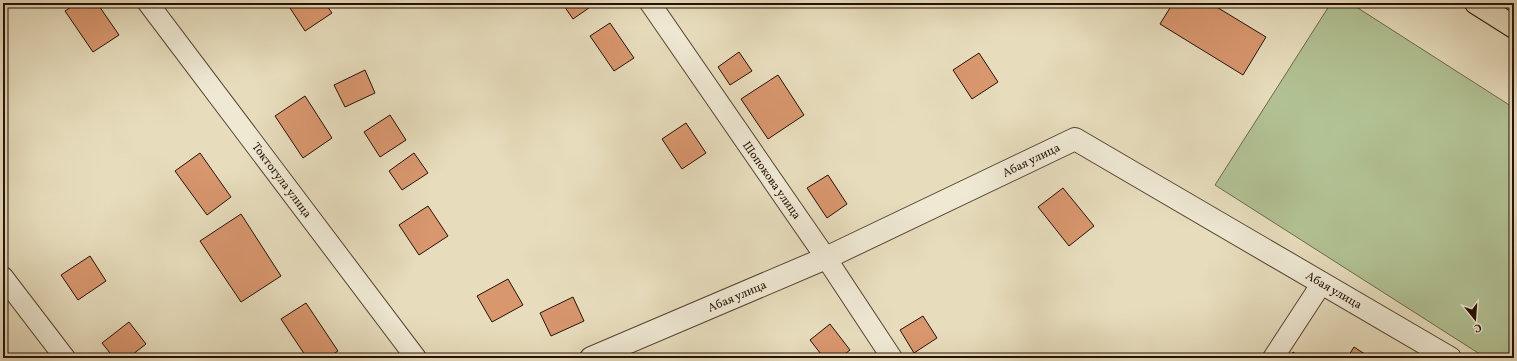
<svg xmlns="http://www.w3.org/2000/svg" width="1517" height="361" font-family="Vollkorn,serif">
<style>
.green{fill:#b2c294;stroke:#6c6a4c}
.building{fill:#d9976e;stroke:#261104}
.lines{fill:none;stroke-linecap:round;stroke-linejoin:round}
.minor-casing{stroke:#564432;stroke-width:22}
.tertiary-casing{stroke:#564432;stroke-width:24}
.primary-casing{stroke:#261104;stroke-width:24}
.minor{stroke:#efe9d4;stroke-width:20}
.tertiary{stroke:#efe9d4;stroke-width:22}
.primary{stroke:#e7ddbd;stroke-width:22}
.labels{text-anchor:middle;stroke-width:3;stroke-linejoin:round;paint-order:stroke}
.street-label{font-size:12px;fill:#261104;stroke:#efe9d4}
</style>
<rect width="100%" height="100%" fill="#e7ddbd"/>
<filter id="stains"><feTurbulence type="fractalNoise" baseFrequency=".005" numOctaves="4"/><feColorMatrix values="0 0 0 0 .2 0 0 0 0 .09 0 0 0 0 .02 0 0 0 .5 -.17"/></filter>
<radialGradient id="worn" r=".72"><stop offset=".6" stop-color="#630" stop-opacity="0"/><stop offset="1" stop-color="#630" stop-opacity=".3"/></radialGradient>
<polygon class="green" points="1331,3 1350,3 1514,108 1514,358 1486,358 1215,185"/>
<g class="building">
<polygon points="77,3 97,3 119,35 93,52 65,11"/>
<polygon points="298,3 325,3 332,13 305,31 290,8"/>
<polygon points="562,3 596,3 573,19"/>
<polygon points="1173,3 1210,3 1266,37 1243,75 1160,24"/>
<polygon points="610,23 634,58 614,71 590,36"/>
<polygon points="739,52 752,71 730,85 718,67"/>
<polygon points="979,53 998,82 972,99 953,70"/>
<polygon points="365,70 375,93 345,107 334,85"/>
<polygon points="778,75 804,115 768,139 741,99"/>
<polygon points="305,96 332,138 303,158 275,116"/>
<polygon points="390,115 406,140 380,157 364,132"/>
<polygon points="686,123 706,153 682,169 662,139"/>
<polygon points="200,153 231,197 207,215 175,171"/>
<polygon points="414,153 428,173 402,190 389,171"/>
<polygon points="828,175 847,204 827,218 807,188"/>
<polygon points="1063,188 1094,226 1069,246 1038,207"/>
<polygon points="428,206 448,236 419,255 399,225"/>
<polygon points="241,214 281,276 241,302 200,241"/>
<polygon points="90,256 106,281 78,300 61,275"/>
<polygon points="508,279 523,305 492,322 477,296"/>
<polygon points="573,297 584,321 551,336 540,313"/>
<polygon points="306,303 338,351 327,358 307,358 281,319"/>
<polygon points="923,316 937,338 914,353 900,330"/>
<polygon points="129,322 146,344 128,358 114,358 102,343"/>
<polygon points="830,324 850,350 840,358 824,358 810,340"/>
<polygon points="1354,347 1371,358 1347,358"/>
<polygon points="1293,352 1302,358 1289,358"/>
</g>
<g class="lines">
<defs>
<g id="minor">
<polyline points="148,3 416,358"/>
<polyline points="650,3 826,258 892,358"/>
<polyline points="3,277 65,358"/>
<polyline points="1273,358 1322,283"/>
</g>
<polyline id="tertiary" points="591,358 826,258 1075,139 1450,358"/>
<polyline id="primary" points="1476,3 1514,27"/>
</defs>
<use href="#minor" class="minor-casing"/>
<use href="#tertiary" class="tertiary-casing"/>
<use href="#primary" class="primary-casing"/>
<use href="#minor" class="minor"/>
<use href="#tertiary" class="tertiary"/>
<use href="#primary" class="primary"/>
</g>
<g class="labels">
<g class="street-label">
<text transform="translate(1031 160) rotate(-26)" y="4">Абая улица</text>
<text transform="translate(282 180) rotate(53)" y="4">Токтогула улица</text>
<text transform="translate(772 180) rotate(55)" y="4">Шопокова улица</text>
<text transform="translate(1334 290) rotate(30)" y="4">Абая улица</text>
<text transform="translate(737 296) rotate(-23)" y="4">Абая улица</text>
</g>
</g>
<rect width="1517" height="361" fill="none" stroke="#e7ddbd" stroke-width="16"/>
<rect x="4" y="4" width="1509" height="353" fill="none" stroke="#261104" stroke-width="2"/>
<rect x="8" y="8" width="1501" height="345" fill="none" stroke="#261104"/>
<g transform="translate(1475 319) rotate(163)" stroke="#efe9d4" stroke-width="3" paint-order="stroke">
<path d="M0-3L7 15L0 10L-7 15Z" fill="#261104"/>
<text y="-6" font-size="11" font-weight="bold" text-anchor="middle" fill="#261104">С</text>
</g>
<rect width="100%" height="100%" filter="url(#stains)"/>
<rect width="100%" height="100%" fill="url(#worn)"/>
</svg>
